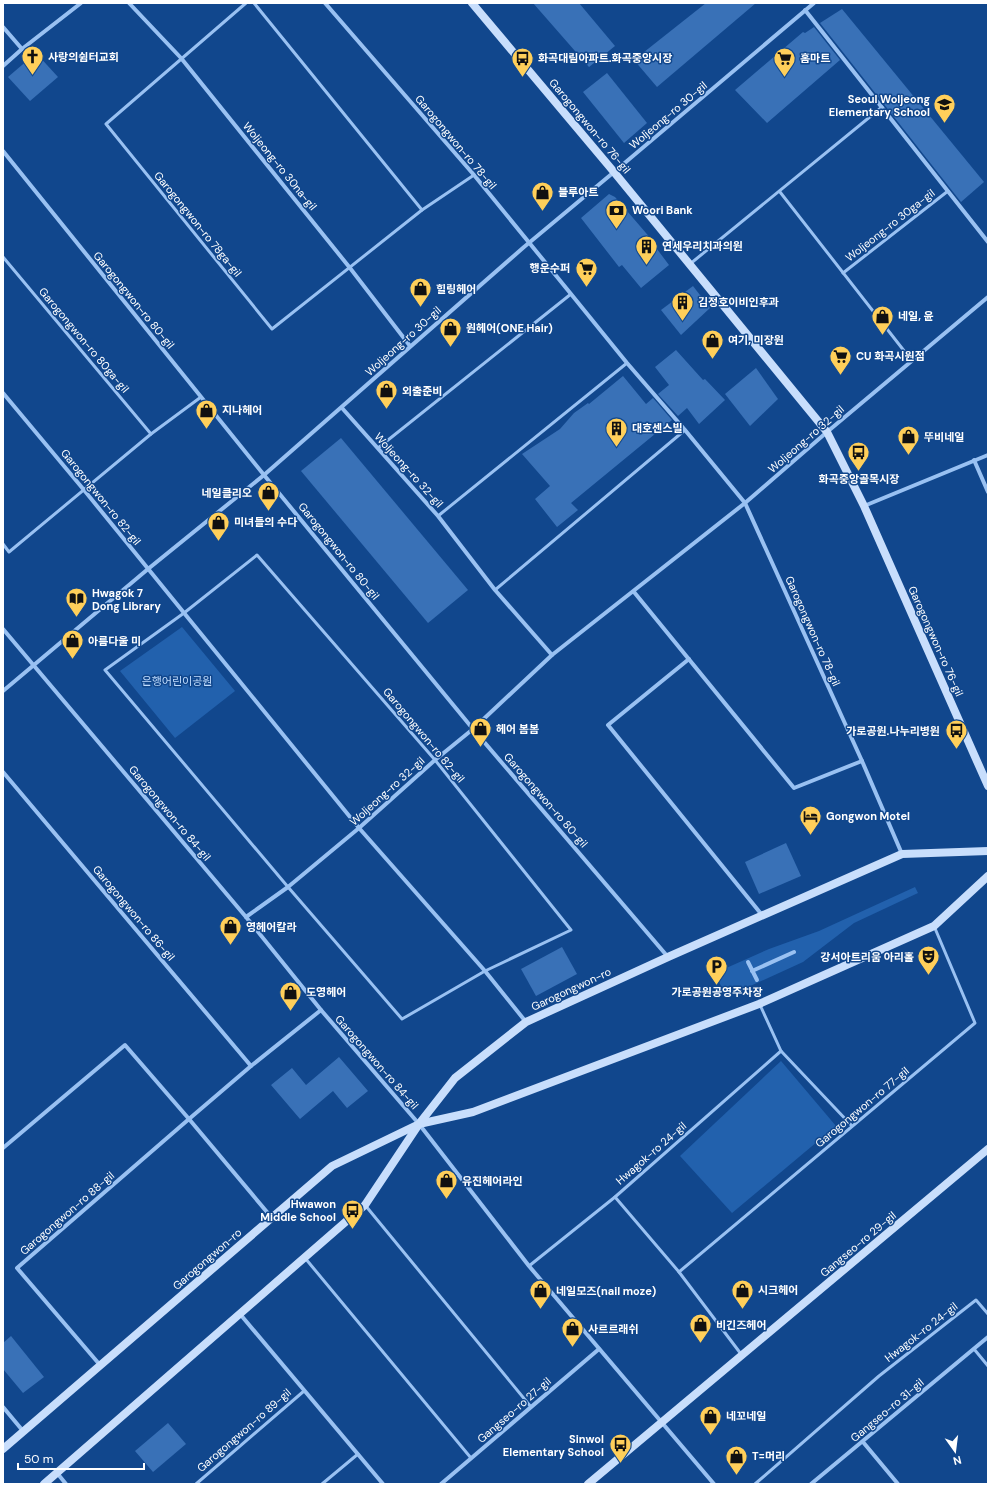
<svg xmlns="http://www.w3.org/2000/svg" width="991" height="1487" font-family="'DM Sans','Noto Sans KR',sans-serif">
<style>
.green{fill:#2261ad}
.building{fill:#3971b7}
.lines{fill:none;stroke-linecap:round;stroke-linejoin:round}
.lane{stroke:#99c1f2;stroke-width:3}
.street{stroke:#99c1f2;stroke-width:4}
.secondary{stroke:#c8defc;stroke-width:8}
.labels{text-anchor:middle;stroke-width:3;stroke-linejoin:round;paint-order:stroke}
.poi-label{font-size:11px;font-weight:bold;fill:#fff;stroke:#11478d;text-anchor:start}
.street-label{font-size:11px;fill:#fff;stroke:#11478d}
.park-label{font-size:11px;fill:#c0dcfd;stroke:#11478d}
</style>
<rect width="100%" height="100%" fill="#11478d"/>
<g class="green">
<polygon points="182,627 235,691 175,738 120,671"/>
<polygon points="915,887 918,893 854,923 803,962 726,997 715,973 769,949 819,931"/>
<polygon points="781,1061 836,1126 732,1213 680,1156"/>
</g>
<g class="building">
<polygon points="533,3 579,3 615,46 589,67"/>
<polygon points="706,3 756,3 657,87 634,60"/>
<polygon points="842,9 984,182 961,202 820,23"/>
<polygon points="814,27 840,60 767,123 735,90 803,32 805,33"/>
<polygon points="36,53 58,77 30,101 8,77"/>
<polygon points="607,73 647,123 624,143 583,92"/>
<polygon points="609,194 615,197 652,240 651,241 669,265 641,288 622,265 619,267 581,218"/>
<polygon points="693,286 710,308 681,335 661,310"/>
<polygon points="676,350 703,380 705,379 725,400 699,424 687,408 678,416 658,394 669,385 655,367"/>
<polygon points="756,368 778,399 750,426 725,394"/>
<polygon points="623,376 646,404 653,398 672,420 571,503 578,510 557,527 535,499 550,486 522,454 560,429 574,413 588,403 589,404"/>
<polygon points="341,438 468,590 428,623 301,471"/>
<polygon points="786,843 801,876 759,894 745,862"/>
<polygon points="562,947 577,974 536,996 521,969"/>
<polygon points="339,1057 368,1091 347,1108 333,1091 300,1119 271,1085 292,1068 306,1085"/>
<polygon points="11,1336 44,1377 23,1393 3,1369 3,1343"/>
<polygon points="168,1423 186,1444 153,1472 135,1451"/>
</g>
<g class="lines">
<g class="lane">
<polyline points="246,3 106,124 272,329 422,210 474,175"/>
<polyline points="254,3 422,210"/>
<polyline points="780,192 912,361"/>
<polyline points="3,257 151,434"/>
<polyline points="690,264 882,107"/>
<polyline points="843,273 948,191"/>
<polyline points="378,448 571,294"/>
<polyline points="438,516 627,363"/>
<polyline points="3,544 9,552 151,434 201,397"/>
<polygon points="257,555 435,760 571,930 485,971 402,1019 288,887 105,670 184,613"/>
<polyline points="495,590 685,430"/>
<polyline points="760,1005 781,1051 852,1126"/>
<polyline points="615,1197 679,1272 741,1354"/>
<polyline points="365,1205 531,1407"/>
<polyline points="305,1258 471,1458"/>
<polyline points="529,1266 615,1197 781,1051"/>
<polyline points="679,1272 975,1023 934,926"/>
<polyline points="974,1349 988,1366"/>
<polyline points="196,1484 304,1391"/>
<polyline points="322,1484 358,1454"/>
<polyline points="755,1484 879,1376 976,1300 988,1314"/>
</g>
<g class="street">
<polyline points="129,3 181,58 350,268 410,346"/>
<polyline points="325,3 474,175 571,294 627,363 685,430 745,503 862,761 902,854"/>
<polyline points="805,10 988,242"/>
<polyline points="3,27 22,49"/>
<polyline points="3,66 22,49 81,3"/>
<polyline points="3,151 264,475 473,729 668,957"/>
<polyline points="3,393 84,490 359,828 485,971 526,1022"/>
<polyline points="342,408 438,516 495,590 552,655"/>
<polyline points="974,460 988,492"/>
<polyline points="864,506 988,455"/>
<polyline points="634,592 794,788 862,761"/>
<polyline points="3,629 246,917 321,1010 419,1124 529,1266 714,1484"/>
<polyline points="689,659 608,725 762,915"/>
<polyline points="3,691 148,569 264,475 524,247 614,172 814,3"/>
<polyline points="3,772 251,1066"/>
<polyline points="246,917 288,887 359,828 435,760 473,729 552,655 745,503 827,432 988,297"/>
<polyline points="748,962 757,980"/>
<polyline points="752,971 794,952"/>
<polyline points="3,1148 125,1045 189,1119 251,1066 321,1010"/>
<polyline points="240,1314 383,1484"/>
<polyline points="100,1365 17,1268 189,1119 272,1218"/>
<polyline points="3,1407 23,1431"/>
<polyline points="863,1442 898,1484"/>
<polyline points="57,1473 66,1484"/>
<polyline points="441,1484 599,1349"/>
<polyline points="811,1484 988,1337"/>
</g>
<g class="secondary">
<polyline points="472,3 614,172 827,432 864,506 988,786"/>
<polyline points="3,1449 332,1166 419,1124 455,1078 526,1022 668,957 902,854 988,851"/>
<polyline points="44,1484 365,1205 419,1124 473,1112 759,1004 934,926 988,876"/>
<polyline points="588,1484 988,1149"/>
</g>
</g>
<defs>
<symbol id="church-pin" viewBox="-11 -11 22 30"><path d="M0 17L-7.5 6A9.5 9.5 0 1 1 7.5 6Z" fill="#ffcf5a" stroke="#11478d"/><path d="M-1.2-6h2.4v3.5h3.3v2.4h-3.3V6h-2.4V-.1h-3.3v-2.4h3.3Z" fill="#111"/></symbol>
<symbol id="bus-pin" viewBox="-11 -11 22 30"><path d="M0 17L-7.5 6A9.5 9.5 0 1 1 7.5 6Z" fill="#ffcf5a" stroke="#11478d"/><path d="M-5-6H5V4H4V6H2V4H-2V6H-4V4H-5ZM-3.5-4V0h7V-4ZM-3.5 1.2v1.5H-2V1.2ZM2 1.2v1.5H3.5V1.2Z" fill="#111"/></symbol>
<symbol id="supermarket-pin" viewBox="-11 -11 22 30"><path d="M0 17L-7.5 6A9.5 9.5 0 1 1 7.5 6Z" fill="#ffcf5a" stroke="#11478d"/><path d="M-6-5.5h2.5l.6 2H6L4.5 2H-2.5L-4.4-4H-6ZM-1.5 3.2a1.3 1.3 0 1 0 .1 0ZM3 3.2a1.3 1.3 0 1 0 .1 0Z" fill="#111"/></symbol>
<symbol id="school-pin" viewBox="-11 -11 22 30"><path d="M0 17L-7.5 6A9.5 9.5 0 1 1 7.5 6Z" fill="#ffcf5a" stroke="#11478d"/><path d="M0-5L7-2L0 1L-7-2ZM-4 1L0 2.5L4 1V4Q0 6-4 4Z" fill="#111"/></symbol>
<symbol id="shop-pin" viewBox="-11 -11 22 30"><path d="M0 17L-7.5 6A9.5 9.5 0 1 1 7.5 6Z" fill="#ffcf5a" stroke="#11478d"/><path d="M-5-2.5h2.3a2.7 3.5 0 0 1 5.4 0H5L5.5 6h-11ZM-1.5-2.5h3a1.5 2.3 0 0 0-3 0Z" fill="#111"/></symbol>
<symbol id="bank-pin" viewBox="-11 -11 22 30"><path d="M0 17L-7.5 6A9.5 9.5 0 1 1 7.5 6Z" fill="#ffcf5a" stroke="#11478d"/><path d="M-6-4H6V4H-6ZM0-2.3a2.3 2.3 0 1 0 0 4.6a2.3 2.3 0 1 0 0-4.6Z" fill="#111"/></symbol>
<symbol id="building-pin" viewBox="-11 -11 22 30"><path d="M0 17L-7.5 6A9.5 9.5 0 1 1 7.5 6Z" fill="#ffcf5a" stroke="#11478d"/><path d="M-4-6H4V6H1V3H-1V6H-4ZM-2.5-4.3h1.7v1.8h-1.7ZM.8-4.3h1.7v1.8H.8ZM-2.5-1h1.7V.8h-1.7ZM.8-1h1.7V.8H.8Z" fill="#111"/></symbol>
<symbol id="library-pin" viewBox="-11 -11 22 30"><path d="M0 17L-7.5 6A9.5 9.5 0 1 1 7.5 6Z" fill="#ffcf5a" stroke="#11478d"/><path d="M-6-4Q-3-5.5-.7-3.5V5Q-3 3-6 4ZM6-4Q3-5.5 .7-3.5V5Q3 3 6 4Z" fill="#111"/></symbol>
<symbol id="hotel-pin" viewBox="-11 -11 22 30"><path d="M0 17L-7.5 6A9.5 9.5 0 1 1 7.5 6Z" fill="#ffcf5a" stroke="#11478d"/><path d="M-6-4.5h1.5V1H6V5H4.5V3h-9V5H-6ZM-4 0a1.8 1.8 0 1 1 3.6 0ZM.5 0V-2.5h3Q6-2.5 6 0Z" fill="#111"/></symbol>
<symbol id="theatre-pin" viewBox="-11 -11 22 30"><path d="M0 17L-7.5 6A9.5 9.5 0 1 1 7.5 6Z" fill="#ffcf5a" stroke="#11478d"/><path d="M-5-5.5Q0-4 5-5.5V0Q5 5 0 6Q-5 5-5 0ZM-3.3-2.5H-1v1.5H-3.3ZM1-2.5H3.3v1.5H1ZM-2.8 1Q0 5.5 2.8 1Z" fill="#111"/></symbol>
<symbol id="parking-pin" viewBox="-11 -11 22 30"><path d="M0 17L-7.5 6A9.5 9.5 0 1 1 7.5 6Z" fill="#ffcf5a" stroke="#11478d"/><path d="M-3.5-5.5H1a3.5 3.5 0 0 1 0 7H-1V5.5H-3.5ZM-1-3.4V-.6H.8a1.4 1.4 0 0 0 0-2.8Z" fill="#111"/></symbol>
</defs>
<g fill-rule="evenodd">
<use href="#church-pin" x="20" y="44" width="25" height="34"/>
<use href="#bus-pin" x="510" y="46" width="25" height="34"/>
<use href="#supermarket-pin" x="772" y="46" width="25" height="34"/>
<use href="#school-pin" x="932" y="92" width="25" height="34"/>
<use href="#shop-pin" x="530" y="180" width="25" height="34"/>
<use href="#bank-pin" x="604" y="198" width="25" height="34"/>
<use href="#building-pin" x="634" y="234" width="25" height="34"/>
<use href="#supermarket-pin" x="574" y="256" width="25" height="34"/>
<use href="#shop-pin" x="408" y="276" width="25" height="34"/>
<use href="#building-pin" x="670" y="290" width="25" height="34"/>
<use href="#shop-pin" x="870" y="304" width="25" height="34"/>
<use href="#shop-pin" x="438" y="316" width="25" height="34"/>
<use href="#shop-pin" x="700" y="328" width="25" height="34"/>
<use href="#supermarket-pin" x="828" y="344" width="25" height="34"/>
<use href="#shop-pin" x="374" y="378" width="25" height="34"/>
<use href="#shop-pin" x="194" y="398" width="25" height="34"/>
<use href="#building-pin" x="604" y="416" width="25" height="34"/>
<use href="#shop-pin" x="896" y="424" width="25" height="34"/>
<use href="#bus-pin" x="846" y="440" width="25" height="34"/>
<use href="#shop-pin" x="256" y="480" width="25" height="34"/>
<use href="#shop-pin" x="206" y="510" width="25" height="34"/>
<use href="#library-pin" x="64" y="586" width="25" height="34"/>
<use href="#shop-pin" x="60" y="628" width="25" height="34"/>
<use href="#shop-pin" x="468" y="716" width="25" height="34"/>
<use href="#bus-pin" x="944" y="718" width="25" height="34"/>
<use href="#hotel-pin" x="798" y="804" width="25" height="34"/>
<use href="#shop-pin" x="218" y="914" width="25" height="34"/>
<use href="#theatre-pin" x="916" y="944" width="25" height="34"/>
<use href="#parking-pin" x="704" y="954" width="25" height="34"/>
<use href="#shop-pin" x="278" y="980" width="25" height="34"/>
<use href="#shop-pin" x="434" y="1168" width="25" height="34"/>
<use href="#bus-pin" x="340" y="1198" width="25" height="34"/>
<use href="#shop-pin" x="730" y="1278" width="25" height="34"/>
<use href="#shop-pin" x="528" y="1278" width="25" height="34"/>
<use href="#shop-pin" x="688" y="1312" width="25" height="34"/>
<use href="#shop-pin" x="560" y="1316" width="25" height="34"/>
<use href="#shop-pin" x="698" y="1404" width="25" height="34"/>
<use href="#bus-pin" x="608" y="1432" width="25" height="34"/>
<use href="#shop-pin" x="724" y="1444" width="25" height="34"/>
</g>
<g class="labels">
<g class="poi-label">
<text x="48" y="61">사랑의쉼터교회</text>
<text x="538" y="62">화곡대림아파트.화곡중앙시장</text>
<text x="800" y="62">홈마트</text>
<text x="930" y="103" text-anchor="end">Seoul Woljeong<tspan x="930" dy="13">Elementary School</tspan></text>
<text x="558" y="196">블루아트</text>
<text x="632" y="214">Woori Bank</text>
<text x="662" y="250">연세우리치과의원</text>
<text x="570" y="272" text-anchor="end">행운수퍼</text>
<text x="436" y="293">힐링헤어</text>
<text x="698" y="306">김정호이비인후과</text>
<text x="898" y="320">네일, 윤</text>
<text x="466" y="332">원헤어(ONE Hair)</text>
<text x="728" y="344">여기, 미장원</text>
<text x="856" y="360">CU 화곡시원점</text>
<text x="402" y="395">외출준비</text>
<text x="222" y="414">지나헤어</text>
<text x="632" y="432">대호센스빌</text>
<text x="924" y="441">뚜비네일</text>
<text x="859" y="483" text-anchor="middle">화곡중앙골목시장</text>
<text x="252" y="497" text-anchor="end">네일클리오</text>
<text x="234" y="526">미녀들의 수다</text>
<text x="92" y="597">Hwagok 7<tspan x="92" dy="13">Dong Library</tspan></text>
<text x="88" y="645">아름다울 미</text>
<text x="496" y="733">헤어 봄봄</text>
<text x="940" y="735" text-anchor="end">가로공원.나누리병원</text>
<text x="826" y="820">Gongwon Motel</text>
<text x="246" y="931">영헤어칼라</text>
<text x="914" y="961" text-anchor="end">강서아트리움 아리홀</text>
<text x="306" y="996">도영헤어</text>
<text x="717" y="996" text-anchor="middle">가로공원공영주차장</text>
<text x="462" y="1185">유진헤어라인</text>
<text x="336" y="1208" text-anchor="end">Hwawon<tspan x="336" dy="13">Middle School</tspan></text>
<text x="758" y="1294">시크헤어</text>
<text x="556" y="1295">네일모즈(nail moze)</text>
<text x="716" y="1329">비긴즈헤어</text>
<text x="588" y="1333">사르르래쉬</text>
<text x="726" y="1420">네꼬네일</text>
<text x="604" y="1443" text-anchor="end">Sinwol<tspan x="604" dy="13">Elementary School</tspan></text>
<text x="752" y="1460">T=머리</text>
</g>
<g class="street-label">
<text transform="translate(668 115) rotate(-40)" y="4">Woljeong-ro 30-gil</text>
<text transform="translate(590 126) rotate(50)" y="4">Garogongwon-ro 76-gil</text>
<text transform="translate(456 142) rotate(50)" y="4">Garogongwon-ro 78-gil</text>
<text transform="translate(280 166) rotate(51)" y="4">Woljeong-ro 30na-gil</text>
<text transform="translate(198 224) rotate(51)" y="4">Garogongwon-ro 78ga-gil</text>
<text transform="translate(890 225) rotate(-38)" y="4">Woljeong-ro 30ga-gil</text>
<text transform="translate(134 300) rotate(51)" y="4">Garogongwon-ro 80-gil</text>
<text transform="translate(84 340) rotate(50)" y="4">Garogongwon-ro 80ga-gil</text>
<text transform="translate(403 341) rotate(-42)" y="4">Woljeong-ro 30-gil</text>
<text transform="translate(806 439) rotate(-41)" y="4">Woljeong-ro 32-gil</text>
<text transform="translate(409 470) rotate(48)" y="4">Woljeong-ro 32-gil</text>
<text transform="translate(101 497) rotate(51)" y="4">Garogongwon-ro 82-gil</text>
<text transform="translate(339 551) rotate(51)" y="4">Garogongwon-ro 80-gil</text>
<text transform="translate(813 631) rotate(66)" y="4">Garogongwon-ro 78-gil</text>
<text transform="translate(936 641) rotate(66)" y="4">Garogongwon-ro 76-gil</text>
<text transform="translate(424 735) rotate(50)" y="4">Garogongwon-ro 82-gil</text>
<text transform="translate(387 791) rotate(-42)" y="4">Woljeong-ro 32-gil</text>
<text transform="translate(546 800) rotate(49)" y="4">Garogongwon-ro 80-gil</text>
<text transform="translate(170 813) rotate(50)" y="4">Garogongwon-ro 84-gil</text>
<text transform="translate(134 913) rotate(50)" y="4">Garogongwon-ro 86-gil</text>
<text transform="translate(571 989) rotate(-25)" y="4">Garogongwon-ro</text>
<text transform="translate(377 1062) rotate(49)" y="4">Garogongwon-ro 84-gil</text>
<text transform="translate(862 1107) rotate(-40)" y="4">Garogongwon-ro 77-gil</text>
<text transform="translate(651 1153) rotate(-41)" y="4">Hwagok-ro 24-gil</text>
<text transform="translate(67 1213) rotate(-41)" y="4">Garogongwon-ro 88-gil</text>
<text transform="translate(858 1244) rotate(-40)" y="4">Gangseo-ro 29-gil</text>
<text transform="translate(207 1259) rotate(-41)" y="4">Garogongwon-ro</text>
<text transform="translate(921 1332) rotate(-38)" y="4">Hwagok-ro 24-gil</text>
<text transform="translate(514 1410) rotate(-41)" y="4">Gangseo-ro 27-gil</text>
<text transform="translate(887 1410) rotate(-40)" y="4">Gangseo-ro 31-gil</text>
<text transform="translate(244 1430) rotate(-41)" y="4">Garogongwon-ro 89-gil</text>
</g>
<g class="park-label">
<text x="177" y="685">은행어린이공원</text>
</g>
</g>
<rect width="991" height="1487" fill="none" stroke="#ffffff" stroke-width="8"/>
<g transform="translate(955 1451) rotate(166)" stroke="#11478d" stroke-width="3" paint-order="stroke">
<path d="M0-3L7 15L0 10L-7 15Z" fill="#ffffff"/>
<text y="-6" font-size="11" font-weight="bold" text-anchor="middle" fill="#ffffff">N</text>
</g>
<path d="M18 1463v6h126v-6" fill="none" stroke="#ffffff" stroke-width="2"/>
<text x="24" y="1463" font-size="12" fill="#ffffff" stroke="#11478d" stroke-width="3" paint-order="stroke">50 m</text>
</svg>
